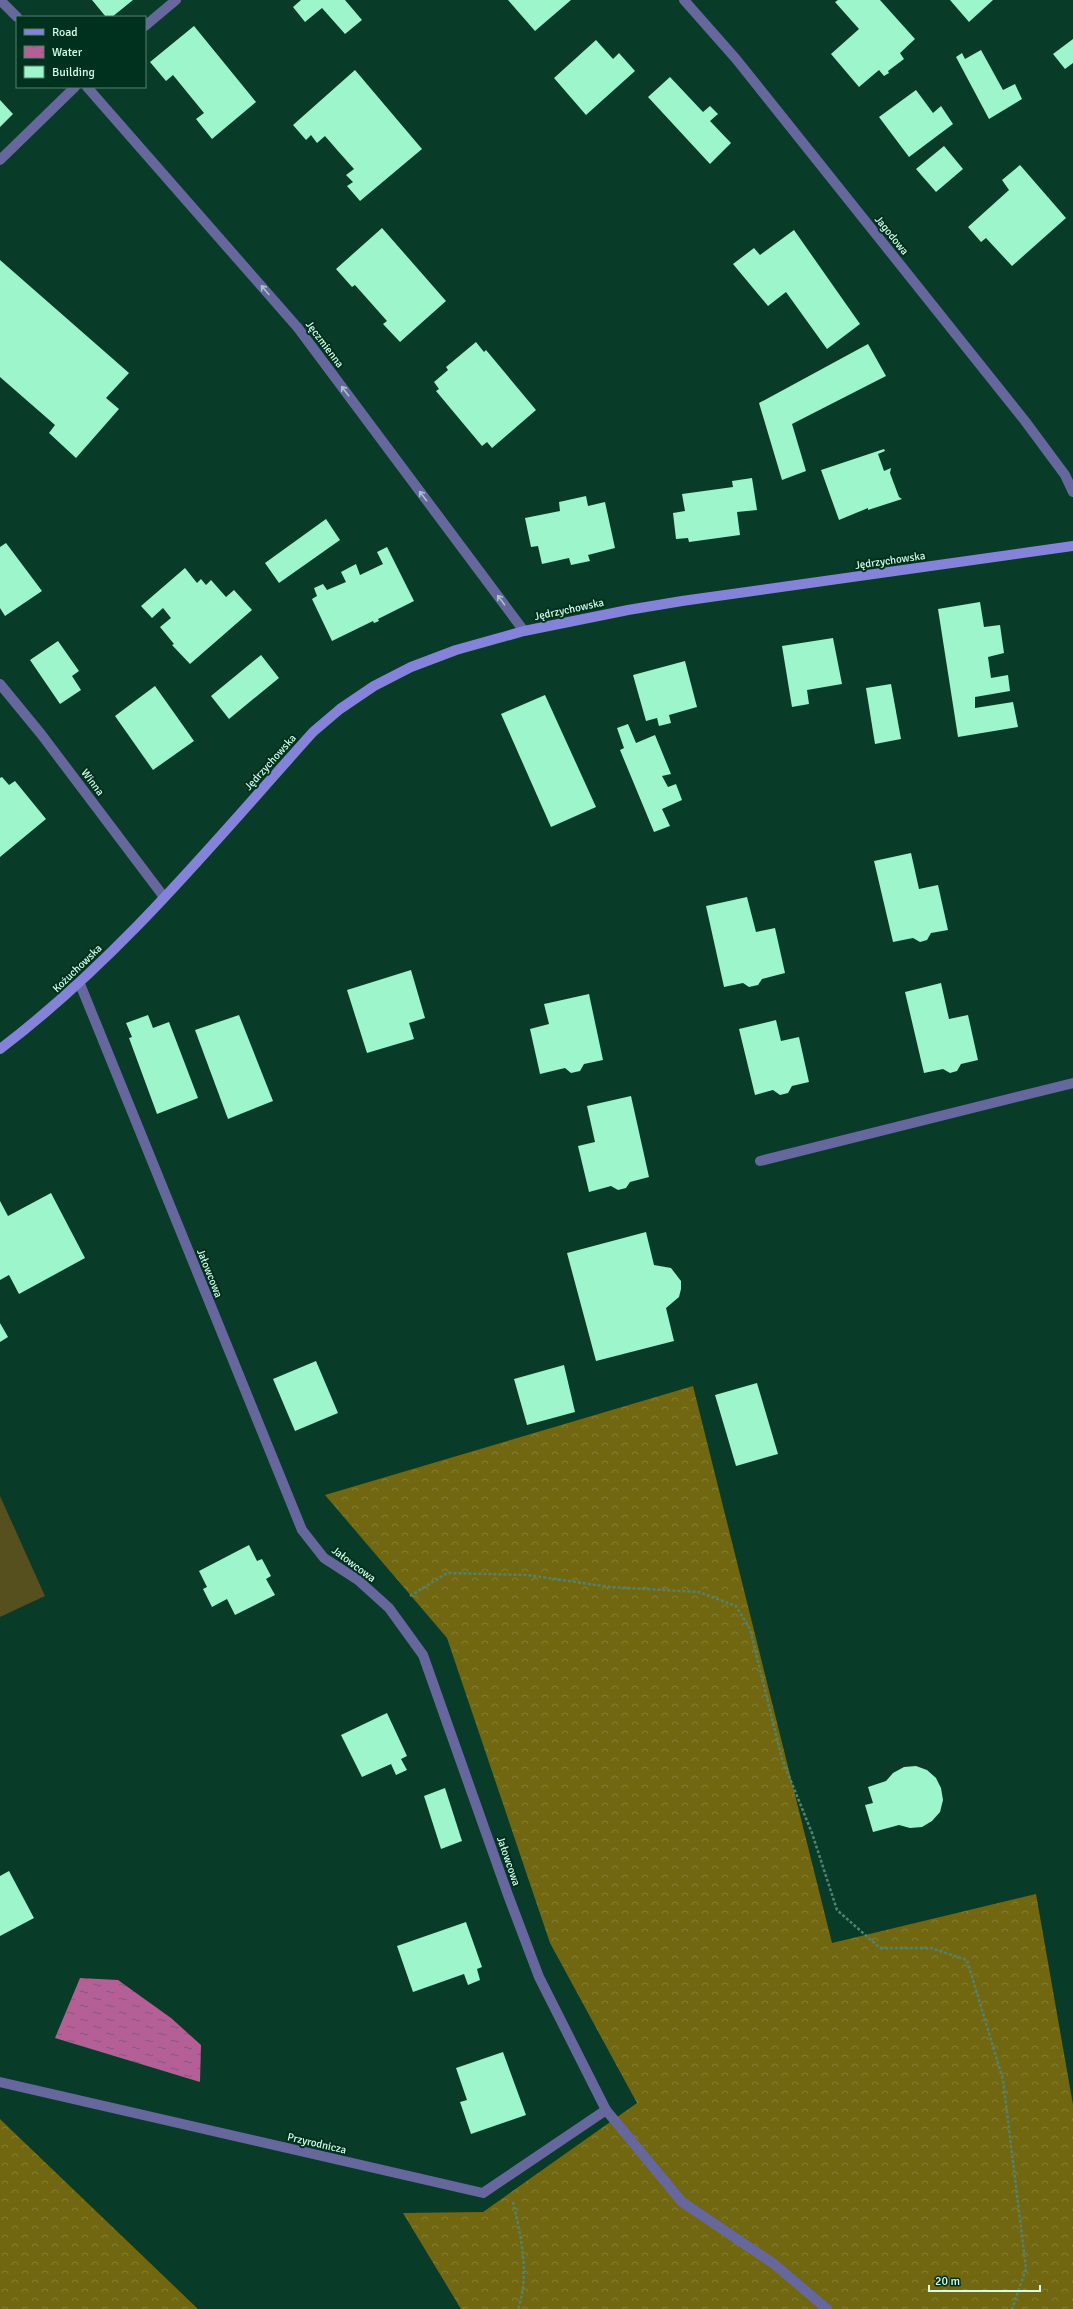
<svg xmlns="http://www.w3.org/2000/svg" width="1073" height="2309" font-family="Signika,sans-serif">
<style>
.grass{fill:#56501e}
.forest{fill:url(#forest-crowns)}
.water{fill:url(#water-ripples)}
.building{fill:#9df5cb}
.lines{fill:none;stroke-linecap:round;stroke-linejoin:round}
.path{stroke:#53836f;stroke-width:2.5;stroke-dasharray:3 2;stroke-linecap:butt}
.service{stroke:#66679d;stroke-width:10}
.minor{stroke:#66679d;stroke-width:10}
.secondary{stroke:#8483d9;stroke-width:10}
.oneway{stroke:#a7c1c9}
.labels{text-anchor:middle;stroke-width:4;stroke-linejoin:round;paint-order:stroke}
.street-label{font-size:11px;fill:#d3fde7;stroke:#00301e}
</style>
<defs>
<pattern id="forest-crowns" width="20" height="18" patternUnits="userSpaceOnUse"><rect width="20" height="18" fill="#716710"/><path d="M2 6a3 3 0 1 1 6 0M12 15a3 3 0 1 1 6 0" fill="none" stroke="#847e33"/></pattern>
<pattern id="water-ripples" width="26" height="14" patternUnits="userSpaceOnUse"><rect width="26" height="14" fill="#b46096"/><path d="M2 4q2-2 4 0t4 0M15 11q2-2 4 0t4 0" fill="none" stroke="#855876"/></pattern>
</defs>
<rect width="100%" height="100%" fill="#083b28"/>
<polygon class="grass" points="0,1496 45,1596 0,1617"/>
<g class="forest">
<polygon points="693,1386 832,1943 1036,1894 1073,2105 1073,2309 461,2309 403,2213 483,2212 637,2103 550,1943 447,1638 325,1495"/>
<polygon points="0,2119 2,2121 198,2309 0,2309"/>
</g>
<polygon class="water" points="80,1978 118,1980 171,2018 201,2045 200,2082 55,2038"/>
<g class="building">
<polygon points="92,0 133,0 112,17 106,17"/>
<polygon points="301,0 345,0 362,20 345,34 322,8 305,22 293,7"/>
<polygon points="508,0 571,0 535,31"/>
<polygon points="838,0 880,0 915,39 900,53 904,59 888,71 889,73 884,76 879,70 859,87 831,54 859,29 835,2"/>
<polygon points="950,0 993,0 969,22"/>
<polygon points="194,26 256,102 212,139 196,119 204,113 173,75 166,81 150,62"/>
<polygon points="1073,39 1073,63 1065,69 1053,54"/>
<polygon points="596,40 613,59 619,53 635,71 586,115 554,78"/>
<polygon points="981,50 1003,90 1015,84 1022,99 989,119 956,57 962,53 965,59"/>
<polygon points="355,70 422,149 360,201 347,186 353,182 346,175 354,169 338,151 325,136 317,143 311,135 306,140 293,125"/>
<polygon points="670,77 703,112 710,106 718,114 710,121 731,143 710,164 648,97"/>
<polygon points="916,90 933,113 941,106 953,124 909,157 879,117"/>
<polygon points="0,100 13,114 0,127"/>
<polygon points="944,146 963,169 936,192 916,169"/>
<polygon points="1020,165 1066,218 1012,266 986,238 981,242 968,227 1009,190 1002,180"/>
<polygon points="382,228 446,301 400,342 383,324 387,321 355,285 352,287 336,269"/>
<polygon points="794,230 860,324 827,349 786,292 768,306 733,264 754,248 760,255"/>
<polygon points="0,260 129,373 106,398 119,409 76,458 49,433 55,425 0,377"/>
<polygon points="476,342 484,352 486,350 536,410 492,448 487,442 482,446 436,391 439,389 434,382 448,370 446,367"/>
<polygon points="868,344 886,376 792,424 806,471 782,480 759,403"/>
<polygon points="884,449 885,451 878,454 884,471 891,468 890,473 899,497 902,499 868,510 868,508 839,520 821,470"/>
<polygon points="752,478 757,510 737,512 740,535 689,542 688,538 676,539 673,513 685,511 682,494 733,487 732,481"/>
<polygon points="586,496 588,506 605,502 615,548 588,555 590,561 571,565 569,558 542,564 538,546 531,547 525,518 560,511 559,502"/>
<polygon points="326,519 340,540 279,583 265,563"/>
<polygon points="6,543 42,591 5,616 0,608 0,547"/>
<polygon points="387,547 414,601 378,619 379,621 374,623 373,621 332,641 312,599 317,596 314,588 323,584 327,590 346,582 341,572 356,564 360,575 383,564 377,552"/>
<polygon points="185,568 197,583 201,579 206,585 211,580 226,597 234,590 252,610 190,664 172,645 174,644 160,627 171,618 163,608 152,618 141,606"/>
<polygon points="980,602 984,627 1000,625 1004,653 988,657 991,678 1008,675 1010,691 975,697 975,708 1013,702 1018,727 958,737 938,609"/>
<polygon points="833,638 842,684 807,690 809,704 792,707 782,646"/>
<polygon points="58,641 79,671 72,676 81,690 60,704 30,660"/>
<polygon points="261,655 279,678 229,719 211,696"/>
<polygon points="685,661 697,707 669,715 671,723 659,726 657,718 646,721 633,675"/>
<polygon points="891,684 901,739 875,744 866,688"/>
<polygon points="155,686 194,741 153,770 115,716"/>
<polygon points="545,695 596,807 551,827 501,714"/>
<polygon points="628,724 636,743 655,735 671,774 662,776 668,787 676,784 682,800 662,809 670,826 654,832 620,750 624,748 617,728"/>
<polygon points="2,777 9,785 15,781 46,819 0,857 0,778"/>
<polygon points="911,853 919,889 938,885 948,930 931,933 927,940 920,942 913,938 893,942 874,861"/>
<polygon points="747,897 756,932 775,928 785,973 762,979 758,985 749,987 743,983 724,987 706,906"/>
<polygon points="411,970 425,1018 409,1023 414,1039 367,1053 347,990"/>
<polygon points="941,983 949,1019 968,1015 978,1060 961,1064 957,1071 950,1073 943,1069 924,1073 905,992"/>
<polygon points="589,994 603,1060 584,1064 580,1071 571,1073 565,1068 540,1074 530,1029 549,1024 544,1004"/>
<polygon points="148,1015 153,1028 169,1022 198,1098 157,1114 129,1038 132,1037 126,1023"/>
<polygon points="239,1015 273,1101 228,1119 195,1030"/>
<polygon points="776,1020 781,1041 799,1037 809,1082 792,1086 788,1093 780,1095 773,1090 755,1095 739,1029"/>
<polygon points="631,1096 649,1177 630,1182 626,1188 618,1190 611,1186 589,1192 578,1146 595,1142 587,1106"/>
<polygon points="51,1193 85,1258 19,1294 9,1275 0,1280 0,1201 8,1216"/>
<polygon points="646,1232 654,1265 671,1268 681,1281 681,1289 679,1297 666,1308 674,1341 596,1361 567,1253"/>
<polygon points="0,1323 8,1337 0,1342"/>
<polygon points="316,1361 338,1413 295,1431 273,1379"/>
<polygon points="564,1365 575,1412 527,1425 514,1379"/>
<polygon points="757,1383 778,1454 736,1466 715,1395"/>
<polygon points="249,1545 257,1561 262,1559 271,1576 266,1579 275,1595 235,1615 227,1599 212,1607 203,1589 207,1587 199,1571"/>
<polygon points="387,1713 407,1756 401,1759 407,1770 396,1775 391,1764 362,1777 341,1735"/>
<polygon points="916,1766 927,1770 936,1778 941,1788 943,1800 940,1812 932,1821 922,1827 910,1828 899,1825 873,1832 865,1805 873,1803 868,1787 886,1781 893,1773 904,1767"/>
<polygon points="445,1788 462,1841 441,1849 424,1796"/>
<polygon points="9,1871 34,1918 0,1936 0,1876"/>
<polygon points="466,1922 482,1967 477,1969 480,1980 468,1985 464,1974 413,1992 397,1946"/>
<polygon points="503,2052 526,2115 471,2134 460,2102 467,2100 456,2068"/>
</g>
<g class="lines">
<g class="path">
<polyline points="410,1596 447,1573 528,1575 610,1587 699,1592 736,1606 750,1629 782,1759 812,1833 837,1910 880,1948 931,1948 967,1960 1003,2080 1026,2269 1012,2309"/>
<path d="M 513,2202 C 521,2235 530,2276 518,2309"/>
</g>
<g class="service">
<polyline points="760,1161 1073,1083"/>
<polyline points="0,2082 483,2193 606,2110 682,2202 774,2264 827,2309"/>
</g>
<g class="minor">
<polyline points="0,0 17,17"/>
<polyline points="684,0 736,59 1025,421 1065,475 1073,492"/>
<polyline points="145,26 176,0"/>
<polyline points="87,87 298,328 524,631"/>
<polyline points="0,160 75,87"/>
<polyline points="0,684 41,734 164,897"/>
<polyline points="80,984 302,1530 324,1558 358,1580 389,1608 423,1655 508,1895 539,1977 606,2110"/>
</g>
<path class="secondary" d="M 0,1049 C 119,959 214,842 313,732 L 340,709 L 374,686 L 411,667 L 456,650 L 524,631 L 628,610 L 682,601 L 1073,546"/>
</g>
<defs><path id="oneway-shaft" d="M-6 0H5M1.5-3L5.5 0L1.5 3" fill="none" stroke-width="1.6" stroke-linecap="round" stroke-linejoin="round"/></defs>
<g class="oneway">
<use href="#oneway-shaft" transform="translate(265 290) rotate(-131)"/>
<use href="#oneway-shaft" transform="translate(345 391) rotate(-127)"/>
<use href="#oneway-shaft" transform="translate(423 496) rotate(-127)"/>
<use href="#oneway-shaft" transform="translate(501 600) rotate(-127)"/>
</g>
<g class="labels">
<g class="street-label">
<text transform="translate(892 235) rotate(51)" y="4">Jagodowa</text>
<text transform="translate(325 344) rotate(53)" y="4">Jęczmienna</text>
<text transform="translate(890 560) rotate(-8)" y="4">Jędrzychowska</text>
<text transform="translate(569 609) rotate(-12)" y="4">Jędrzychowska</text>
<text transform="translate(270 762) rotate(-48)" y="4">Jędrzychowska</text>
<text transform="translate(93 782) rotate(53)" y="4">Winna</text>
<text transform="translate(77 968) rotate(-44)" y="4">Kożuchowska</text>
<text transform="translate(210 1273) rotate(68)" y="4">Jałowcowa</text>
<text transform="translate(354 1564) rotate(37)" y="4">Jałowcowa</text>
<text transform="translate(509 1861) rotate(71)" y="4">Jałowcowa</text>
<text transform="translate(317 2143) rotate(13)" y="4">Przyrodnicza</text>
</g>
</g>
<rect x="16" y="16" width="130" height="72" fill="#00301e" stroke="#54826e"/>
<rect x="24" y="29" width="20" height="6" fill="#8483d9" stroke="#54826e"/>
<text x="52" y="36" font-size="12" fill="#d3fde7">Road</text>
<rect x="24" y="46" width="20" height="12" fill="url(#water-ripples)" stroke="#54826e"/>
<text x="52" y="56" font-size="12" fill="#d3fde7">Water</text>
<rect x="24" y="66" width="20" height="12" fill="#9df5cb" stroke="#54826e"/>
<text x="52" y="76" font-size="12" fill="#d3fde7">Building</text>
<path d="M929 2285v6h111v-6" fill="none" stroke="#d3fde7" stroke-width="2"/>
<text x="935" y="2285" font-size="12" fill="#d3fde7" stroke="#00301e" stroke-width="3" paint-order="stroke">20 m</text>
</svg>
